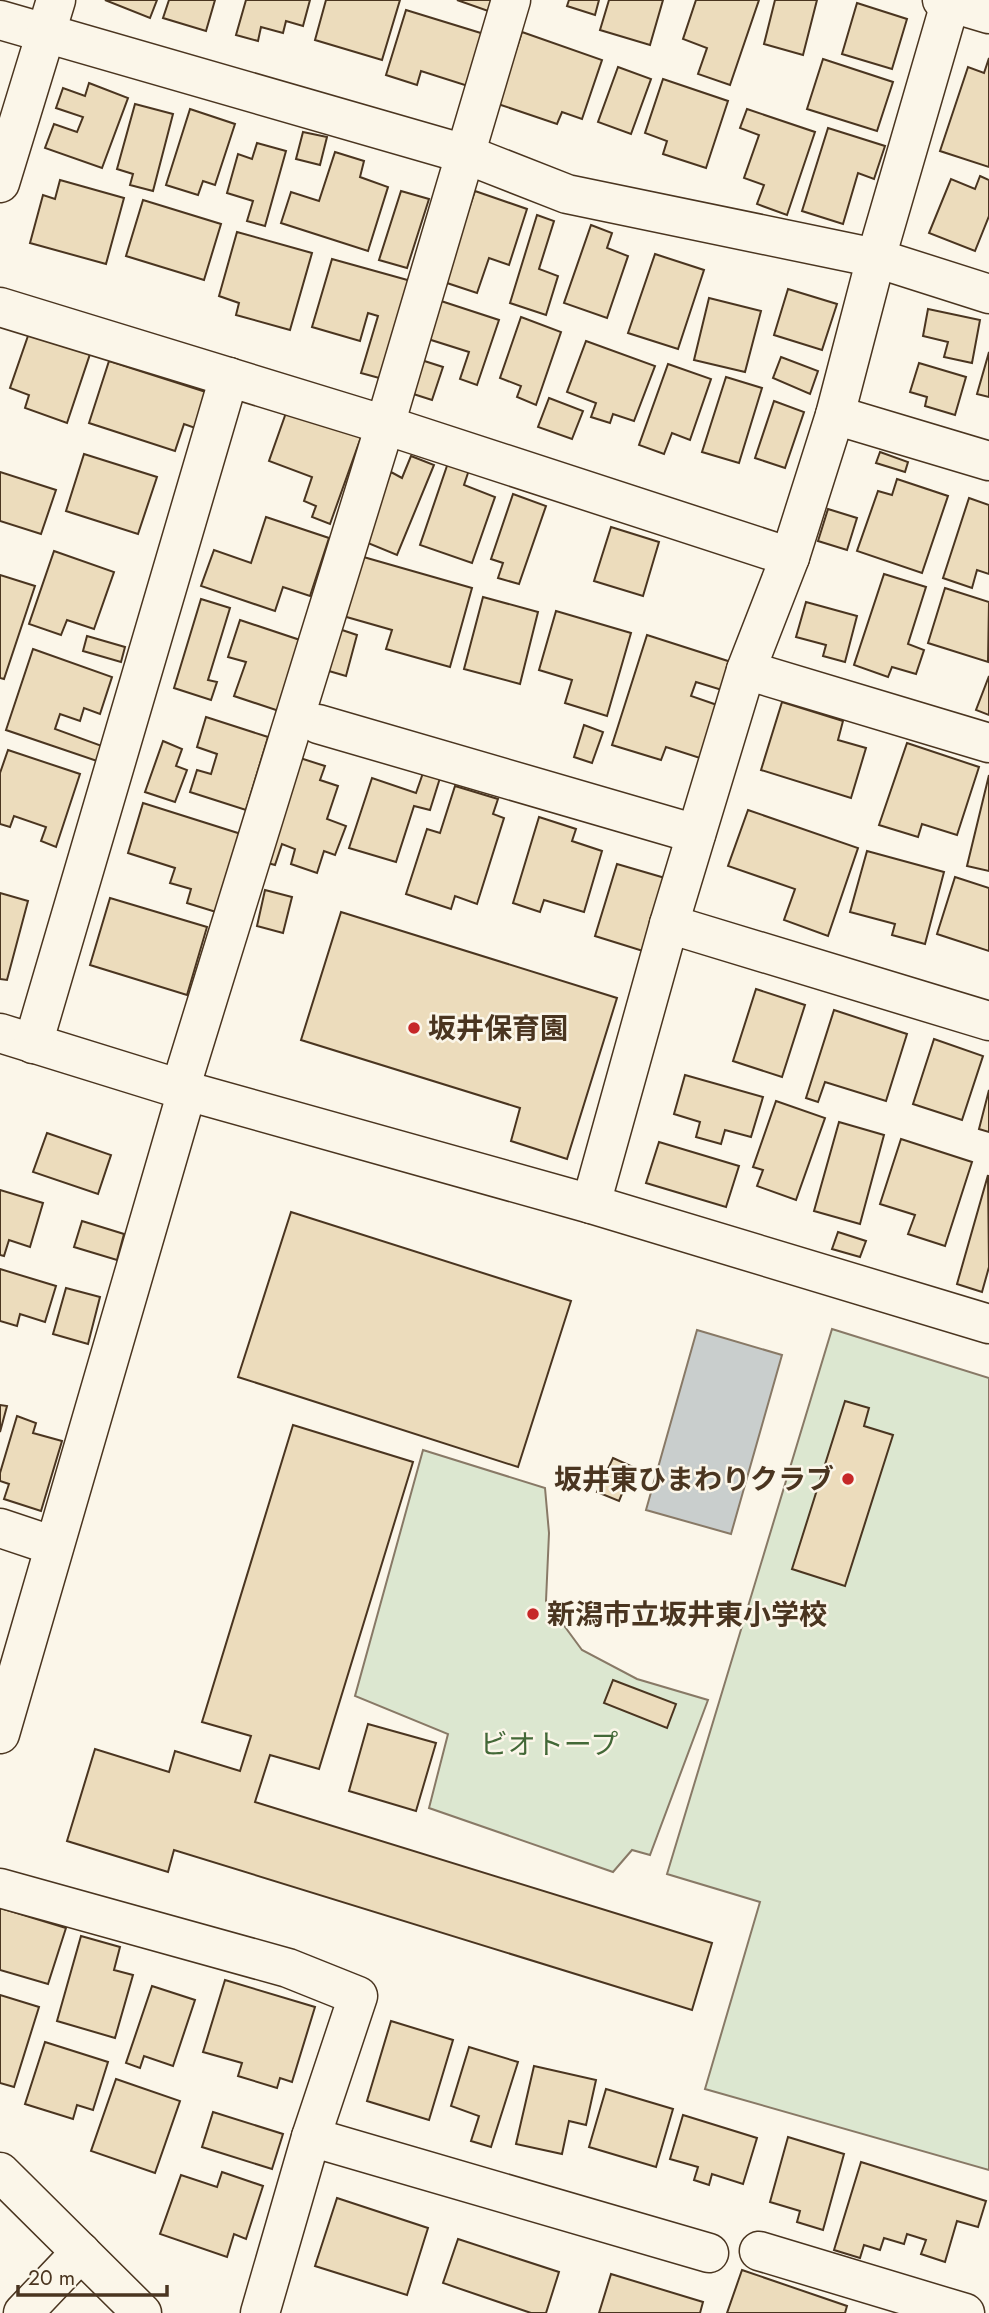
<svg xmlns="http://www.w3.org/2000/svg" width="989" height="2313" font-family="Jost,'Noto Sans JP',sans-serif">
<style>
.green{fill:#dce7d0;stroke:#887966;stroke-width:2}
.water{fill:#c9cecd;stroke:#887966;stroke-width:2}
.building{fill:#ecdcbc;stroke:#4a3520;stroke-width:2}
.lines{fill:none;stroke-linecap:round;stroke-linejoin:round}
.minor-casing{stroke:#4a3520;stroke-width:41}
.minor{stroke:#fbf6e9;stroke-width:38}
.poi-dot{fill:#c62828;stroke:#fbf6e9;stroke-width:2.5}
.labels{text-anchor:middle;stroke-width:5;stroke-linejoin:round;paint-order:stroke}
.poi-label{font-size:28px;font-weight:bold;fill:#4a3520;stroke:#fbf6e9;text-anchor:start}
.park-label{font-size:28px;fill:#436837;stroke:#fbf6e9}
</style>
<rect width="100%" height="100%" fill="#fbf6e9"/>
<g class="green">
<polygon points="832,1329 989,1378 989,2170 705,2089 760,1902 667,1874"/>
<polygon points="423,1450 545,1488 549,1533 546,1601 582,1650 637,1679 708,1700 650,1855 632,1850 613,1872 429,1808 448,1734 355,1696"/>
</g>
<polygon class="water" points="697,1330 782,1355 731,1534 646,1510"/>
<g class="building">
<polygon points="105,0 157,0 150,18"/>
<polygon points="169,0 215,0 206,31 163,18"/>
<polygon points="246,0 310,0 303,26 286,21 283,33 261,27 258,41 236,35"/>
<polygon points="326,0 400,0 382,60 315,40"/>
<polygon points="457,0 495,0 491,12"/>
<polygon points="569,0 599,0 595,15 567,6"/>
<polygon points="609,0 663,0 650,45 600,30"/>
<polygon points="696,0 759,0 730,85 698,74 707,48 683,39"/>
<polygon points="775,0 817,0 803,55 764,44"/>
<polygon points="857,3 907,19 892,69 842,54"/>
<polygon points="406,10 484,34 468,86 421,71 417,85 386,75"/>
<polygon points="522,32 602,60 582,119 562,112 557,124 498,104"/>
<polygon points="989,58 989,167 940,151 968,67 984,73"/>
<polygon points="823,59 893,82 877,131 807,109"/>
<polygon points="618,67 651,79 631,134 598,122"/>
<polygon points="663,79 728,101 706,168 663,154 667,141 645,133"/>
<polygon points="89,83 128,98 102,168 45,148 54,124 77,132 83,117 56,108 63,88 85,96"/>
<polygon points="135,104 173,114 153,191 130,185 133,174 117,169"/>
<polygon points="190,109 235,124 215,185 203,181 198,195 166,185"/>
<polygon points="747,109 815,132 787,215 757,204 764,185 744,178 759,135 740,128"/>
<polygon points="828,128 885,146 874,179 858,173 843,224 802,211"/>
<polygon points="303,132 327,137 320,165 296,159"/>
<polygon points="257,143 286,151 265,226 247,221 253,201 227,193 238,154 252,159"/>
<polygon points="335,152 364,161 360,177 388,187 368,251 281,223 291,192 319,201"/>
<polygon points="980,176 989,180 989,216 975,251 929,233 951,179 975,189"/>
<polygon points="60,180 124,198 106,264 30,243 43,195 55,199"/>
<polygon points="401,191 429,199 407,268 379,260"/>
<polygon points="475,191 527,209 509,265 489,258 477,293 444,282"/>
<polygon points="143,200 221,224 204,280 126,256"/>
<polygon points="537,215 554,221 539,269 558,276 546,315 510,303"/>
<polygon points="591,225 612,233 607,248 628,256 607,318 564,303"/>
<polygon points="237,232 312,253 290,330 236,315 239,303 219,296"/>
<polygon points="655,254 704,270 678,349 628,333"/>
<polygon points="332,259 411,281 383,379 361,373 378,316 368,313 360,341 312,327"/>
<polygon points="788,289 837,304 822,350 774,335"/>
<polygon points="709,298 761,311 745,372 694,360"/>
<polygon points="441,301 499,320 477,385 460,379 469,352 428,339"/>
<polygon points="928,309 980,320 972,363 944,357 948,342 923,336"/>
<polygon points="521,317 561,332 536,405 517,397 521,386 500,378"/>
<polygon points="29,333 90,354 67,423 25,408 29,395 10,388"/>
<polygon points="586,341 655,366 634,421 613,414 610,423 591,417 596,403 567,392"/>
<polygon points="989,352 989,397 977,394"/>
<polygon points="781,357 818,371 810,394 773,378"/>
<polygon points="415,358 443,367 432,400 404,391"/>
<polygon points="109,361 209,393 198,429 184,424 175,451 89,423"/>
<polygon points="919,363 966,377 955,415 925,406 927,397 910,392"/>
<polygon points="668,364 711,379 690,440 672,433 664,454 639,445"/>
<polygon points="726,377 762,388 739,463 702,452"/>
<polygon points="549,398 583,411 572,439 538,427"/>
<polygon points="774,401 804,412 785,468 755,458"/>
<polygon points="287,410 361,437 330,524 312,517 316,506 304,501 312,477 269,461"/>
<polygon points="880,452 908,462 905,472 876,463"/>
<polygon points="84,454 157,477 138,534 66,511"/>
<polygon points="411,456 434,465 397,555 363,541 391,472 402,478"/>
<polygon points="449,460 470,467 464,485 495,497 472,563 420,545"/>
<polygon points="0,472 56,490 41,534 0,521"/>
<polygon points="897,479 948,496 922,573 857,551 878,491 892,495"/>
<polygon points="513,494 546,506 519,584 498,578 503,563 491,559"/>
<polygon points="969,498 989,505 989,574 977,570 972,588 943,578"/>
<polygon points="828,509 857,518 847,550 818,541"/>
<polygon points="266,517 329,538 310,596 283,587 275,611 201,586 214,550 251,563"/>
<polygon points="611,527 659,542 643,596 594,581"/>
<polygon points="54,551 114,572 94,629 67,620 61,635 29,624"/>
<polygon points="360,556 472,588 450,667 386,649 392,630 343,616"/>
<polygon points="884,574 926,587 908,644 924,650 916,674 892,667 888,677 854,665"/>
<polygon points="0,575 35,586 4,679 0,678"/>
<polygon points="945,588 989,602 988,662 928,643"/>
<polygon points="483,597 538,612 520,684 464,669"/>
<polygon points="201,599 230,608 208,680 217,682 211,700 174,688"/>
<polygon points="806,602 857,616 845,662 823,656 826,645 796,637"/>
<polygon points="556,611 631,633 607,716 565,703 572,680 539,670"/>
<polygon points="240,620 303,641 279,711 234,696 246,662 228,657"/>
<polygon points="333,627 357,635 346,676 322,669"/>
<polygon points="647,635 731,662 722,690 696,682 691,696 717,705 700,758 666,747 661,760 612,745"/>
<polygon points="87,636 125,647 121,662 83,651"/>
<polygon points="33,649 112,677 100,714 84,708 80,721 60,714 55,729 102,746 97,761 6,730"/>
<polygon points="989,676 989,715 976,710"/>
<polygon points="782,702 843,721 838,740 866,748 851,798 761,770"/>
<polygon points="206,717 268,737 246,810 190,792 197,770 211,774 217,754 197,747"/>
<polygon points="584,725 603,732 592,763 574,757"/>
<polygon points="163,741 182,749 176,766 187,770 175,802 145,792"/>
<polygon points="907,743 979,767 957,835 922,824 918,837 879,825"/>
<polygon points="8,750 80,774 56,847 41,841 46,827 14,816 10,827 0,824 0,773"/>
<polygon points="300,758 325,766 320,780 338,786 327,819 346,826 335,855 324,851 317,873 291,864 295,849 282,844 275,865 264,862"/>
<polygon points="423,773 440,778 430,810 414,806 396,862 349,848 372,778 416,793"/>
<polygon points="989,775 989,871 967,866"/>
<polygon points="455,786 498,799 493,814 504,818 477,904 455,896 451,909 406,894 427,829 440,833"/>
<polygon points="143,803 241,834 216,912 187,903 191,889 170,883 175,868 128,853"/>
<polygon points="748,810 858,848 828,936 784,920 795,889 728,866"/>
<polygon points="539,817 576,829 572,841 602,851 584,912 544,900 540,912 513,903"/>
<polygon points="867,851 944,872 925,944 892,935 895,924 850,912"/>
<polygon points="617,864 665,878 643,951 595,936"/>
<polygon points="955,877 989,888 989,951 937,934"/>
<polygon points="265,890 292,897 283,933 257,926"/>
<polygon points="0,893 28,901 7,980 0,979"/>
<polygon points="110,898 207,927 187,995 90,965"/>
<polygon points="341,912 617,998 567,1159 511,1141 520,1108 301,1040"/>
<polygon points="756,989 805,1005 782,1077 733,1061"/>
<polygon points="834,1010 907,1034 886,1101 825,1082 818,1102 806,1098"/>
<polygon points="934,1039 983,1056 962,1120 913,1104"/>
<polygon points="685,1075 763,1097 751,1137 725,1130 721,1144 696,1137 700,1122 674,1114"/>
<polygon points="989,1090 989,1132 979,1129"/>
<polygon points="776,1101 825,1118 796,1200 757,1186 763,1170 753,1167"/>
<polygon points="839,1122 884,1135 860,1224 814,1211"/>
<polygon points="47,1133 111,1155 98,1194 33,1172"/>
<polygon points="901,1139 972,1162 945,1246 908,1234 915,1215 880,1204"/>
<polygon points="659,1142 739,1166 726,1207 646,1183"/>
<polygon points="988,1175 989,1267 982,1292 957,1284"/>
<polygon points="0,1190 43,1203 30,1247 9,1240 4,1256 0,1255"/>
<polygon points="291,1212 571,1301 518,1467 238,1377"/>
<polygon points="82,1221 124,1234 117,1260 74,1247"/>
<polygon points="838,1232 866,1241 860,1257 832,1249"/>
<polygon points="0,1269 56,1286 45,1322 20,1314 17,1326 0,1321"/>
<polygon points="66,1288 100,1297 88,1344 53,1334"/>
<polygon points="845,1401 869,1408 864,1426 893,1435 845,1586 792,1569"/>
<polygon points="0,1405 7,1406 0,1432"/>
<polygon points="17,1416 36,1423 33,1433 62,1441 41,1511 4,1499 9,1484 0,1481 0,1473"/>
<polygon points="293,1425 413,1462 319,1769 270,1755 255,1802 712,1943 692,2010 174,1850 168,1872 67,1841 95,1749 169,1772 175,1751 240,1771 251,1736 202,1722"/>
<polygon points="613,1458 633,1467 619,1501 597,1492"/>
<polygon points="613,1680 676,1704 667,1728 604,1703"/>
<polygon points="368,1724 436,1743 416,1811 349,1791"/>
<polygon points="0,1908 66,1928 48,1984 0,1970"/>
<polygon points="81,1936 120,1947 114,1970 133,1975 115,2038 57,2021"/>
<polygon points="225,1980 315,2007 292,2082 280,2078 277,2088 238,2076 242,2063 203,2052"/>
<polygon points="152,1986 195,2000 173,2066 144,2056 140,2068 126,2063"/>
<polygon points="0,1995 39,2007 14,2087 0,2083"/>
<polygon points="391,2021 453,2040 429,2120 367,2101"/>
<polygon points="45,2042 108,2062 93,2110 77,2105 73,2119 25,2104"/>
<polygon points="469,2047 518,2062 491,2147 471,2141 479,2116 451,2106"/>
<polygon points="534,2066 596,2080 586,2125 569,2121 562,2154 516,2144"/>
<polygon points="116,2079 180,2101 155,2173 91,2151"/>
<polygon points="606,2089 673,2109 656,2167 589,2147"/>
<polygon points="213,2112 283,2134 272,2169 202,2147"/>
<polygon points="683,2115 757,2138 743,2184 712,2174 709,2185 694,2180 698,2167 670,2159"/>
<polygon points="788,2137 844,2154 823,2230 797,2222 800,2211 770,2202"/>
<polygon points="861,2162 986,2201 978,2227 957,2221 945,2262 921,2254 926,2240 907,2234 904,2244 884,2238 880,2250 864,2245 860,2258 834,2250"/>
<polygon points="222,2172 263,2186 246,2239 234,2234 227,2257 160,2234 181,2175 217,2187"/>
<polygon points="337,2198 428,2228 407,2295 315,2266"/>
<polygon points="458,2239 559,2272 546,2313 531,2313 443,2283"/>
<polygon points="742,2270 847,2306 845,2313 727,2313"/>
<polygon points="611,2274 703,2302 700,2313 599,2313"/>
</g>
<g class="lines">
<defs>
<g id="minor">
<polyline points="942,0 989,14"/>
<polyline points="0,20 465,154 567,194 876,258 989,294"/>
<polyline points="0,183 56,0"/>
<polyline points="0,307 385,425 790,557"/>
<polyline points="835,415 989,461"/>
<polyline points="746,670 989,743"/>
<polyline points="318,724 696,834"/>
<polyline points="669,924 989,1021"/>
<polyline points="0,1033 187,1091 591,1204 989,1324"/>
<polyline points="33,1044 229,377"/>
<polyline points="180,1089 385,425 511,0"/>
<polyline points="591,1204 669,924 746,670 790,557 835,415 876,258 951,0"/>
<polyline points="0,1528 54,1546"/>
<polyline points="0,1734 187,1091"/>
<polyline points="0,1888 288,1968 358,1996 311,2137 260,2313"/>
<polyline points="311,2137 709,2253"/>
<polyline points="0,2172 142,2313"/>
<polyline points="759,2251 965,2313"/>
<polyline points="23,2313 81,2252"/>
</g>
</defs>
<use href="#minor" class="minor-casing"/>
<use href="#minor" class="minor"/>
</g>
<g class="poi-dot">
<circle cx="414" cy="1028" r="7"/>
<circle cx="848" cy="1479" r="7"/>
<circle cx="533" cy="1614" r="7"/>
</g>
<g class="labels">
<g class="poi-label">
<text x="428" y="1038">坂井保育園</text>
<text x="834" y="1489" text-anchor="end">坂井東ひまわりクラブ</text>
<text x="547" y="1624">新潟市立坂井東小学校</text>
</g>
<g class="park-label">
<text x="549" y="1754">ビオトープ</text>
</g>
</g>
<path d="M18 2285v10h149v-10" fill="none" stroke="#4a3520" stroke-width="3.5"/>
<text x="28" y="2285" font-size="21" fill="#4a3520" stroke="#fbf6e9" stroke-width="5" paint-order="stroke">20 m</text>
</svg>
